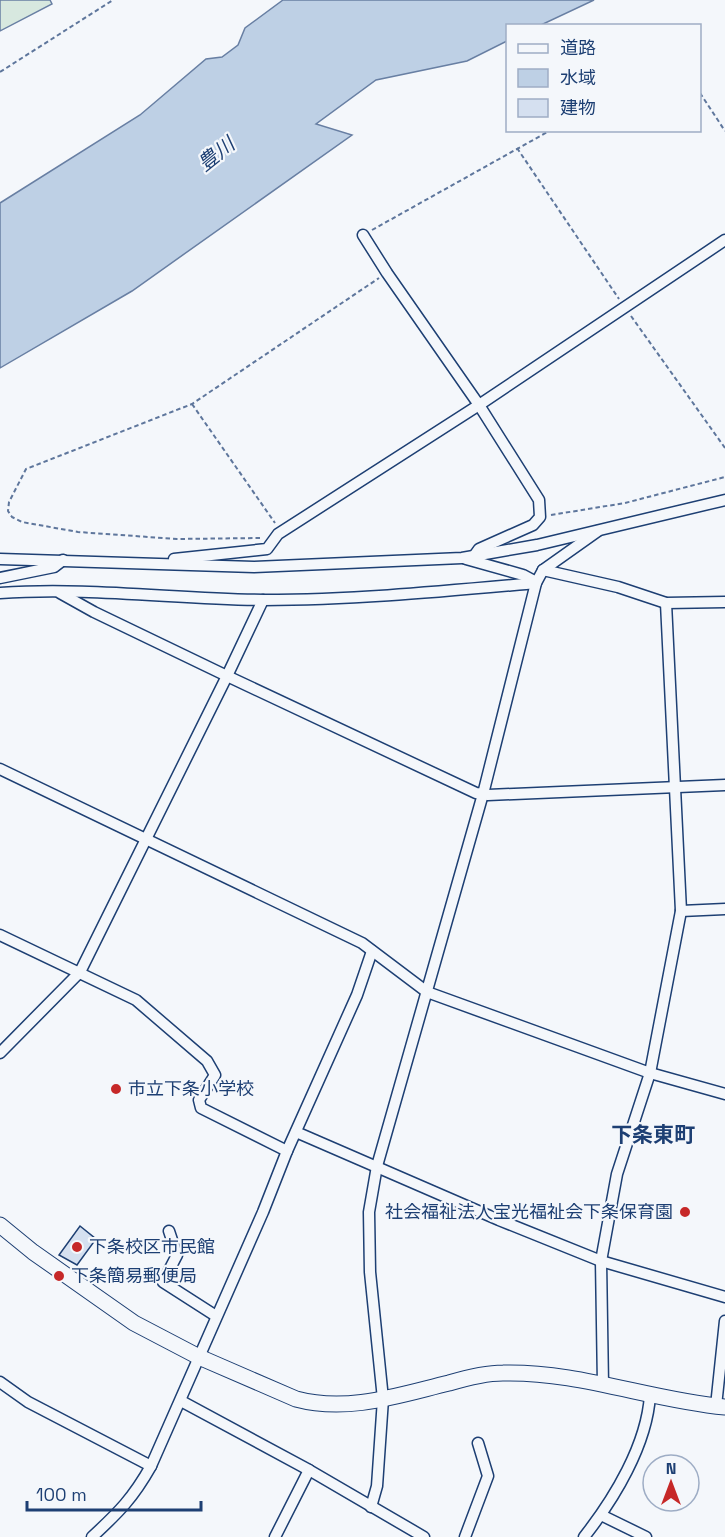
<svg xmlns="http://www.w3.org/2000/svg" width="725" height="1537" font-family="'Space Grotesk','Noto Sans JP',sans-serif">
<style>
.green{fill:#d7e8df;stroke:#687fa3;stroke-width:1.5}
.water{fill:#bed0e5;stroke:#687fa3;stroke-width:1.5}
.building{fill:#d5e0f0;stroke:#1d3f73;stroke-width:1.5}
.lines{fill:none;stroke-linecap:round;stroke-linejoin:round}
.street-casing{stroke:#1d3f73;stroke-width:13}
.secondary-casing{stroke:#1d3f73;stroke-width:17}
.path{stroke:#5e769c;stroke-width:2;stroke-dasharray:4.5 3;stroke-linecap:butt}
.street{stroke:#f4f7fb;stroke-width:10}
.secondary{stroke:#f4f7fb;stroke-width:15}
.poi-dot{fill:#c62828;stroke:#f4f7fb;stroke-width:2}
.labels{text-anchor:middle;stroke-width:4.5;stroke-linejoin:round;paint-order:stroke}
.poi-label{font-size:18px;fill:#1d3f73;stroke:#f4f7fb;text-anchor:start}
.water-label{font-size:20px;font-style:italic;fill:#1d3f73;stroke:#f4f7fb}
.quarter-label{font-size:21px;font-weight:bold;fill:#1d3f73;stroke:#f4f7fb}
</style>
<rect width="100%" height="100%" fill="#f4f7fb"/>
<polygon class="green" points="0,0 50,0 52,4 0,31"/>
<polygon class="water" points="283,0 594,0 541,25 508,26 507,41 467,61 376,80 316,124 352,135 132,291 0,368 0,203 140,115 206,59 222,57 238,45 245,28"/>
<polygon class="building" points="80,1226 96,1239 77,1265 59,1255"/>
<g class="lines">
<defs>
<g id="street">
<polyline points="363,235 387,273 479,405 539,500 540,517 533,525 479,549 474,556"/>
<polyline points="0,559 254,567 462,558 537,545 725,500"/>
<polyline points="174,559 267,549 278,534 479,405 725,240"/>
<polyline points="466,559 523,575 536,582"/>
<polyline points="543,570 618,587 666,603 725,602"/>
<polyline points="0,578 54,567 63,560"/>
<path d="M 0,593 C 88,587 176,599 264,600 C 355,600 446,591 536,583"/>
<polyline points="60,593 94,612 227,676 476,793 488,795 725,785"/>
<polyline points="0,769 362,943 427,992 650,1073 725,1094"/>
<polyline points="681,911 725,909"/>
<polyline points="0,935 136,1000 207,1061 215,1075 199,1100 201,1108 287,1151"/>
<polyline points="0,1053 80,972 227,676 263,600"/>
<polyline points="296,1132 499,1220 601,1261 725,1297"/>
<polyline points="169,1231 177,1255 163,1282 216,1316"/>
<polyline points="0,1382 28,1402 151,1466"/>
<polyline points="603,1385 601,1261 617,1174 650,1073 681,911 666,603"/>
<polyline points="181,1401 309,1470 424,1537"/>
<polyline points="716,1406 725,1321"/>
<polyline points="371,1507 377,1486 383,1399 370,1272 369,1212 377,1166 483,794 536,583 543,570 598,531"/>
<polyline points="601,1515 646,1537"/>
<path d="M 92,1537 C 119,1512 133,1498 151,1466 L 263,1212 L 287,1151 L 357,995 L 372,951"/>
<polyline points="275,1537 309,1470"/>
<polyline points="465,1537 488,1476 478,1443"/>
<path d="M 584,1537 C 614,1499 647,1445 650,1395"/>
</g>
<path id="secondary" d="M 0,1225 L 33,1252 L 134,1323 L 199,1357 L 296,1399 C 348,1413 399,1395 449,1383 C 466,1378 485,1373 503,1373 C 578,1371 650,1400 725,1407"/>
</defs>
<use href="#street" class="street-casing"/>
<use href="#secondary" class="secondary-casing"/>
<g class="path">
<polyline points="0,72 113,0"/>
<polyline points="700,93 725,131"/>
<polyline points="517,148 619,299"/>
<polyline points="372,230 551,130"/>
<polyline points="631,316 725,448"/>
<polyline points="192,404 275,523"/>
<polyline points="551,515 625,503 725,477"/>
<polyline points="260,538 177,539 78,532 22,522 12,517 8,511 9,502 26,469 192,404 379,278"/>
</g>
<use href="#street" class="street"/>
<use href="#secondary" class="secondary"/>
</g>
<g class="poi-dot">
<circle cx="116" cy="1089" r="6"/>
<circle cx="685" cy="1212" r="6"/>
<circle cx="77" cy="1247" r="6"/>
<circle cx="59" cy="1276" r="6"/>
</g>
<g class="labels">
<g class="poi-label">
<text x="128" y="1095">市立下条小学校</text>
<text x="673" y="1218" text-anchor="end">社会福祉法人宝光福祉会下条保育園</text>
<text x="89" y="1253">下条校区市民館</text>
<text x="71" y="1282">下条簡易郵便局</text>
</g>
<g class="water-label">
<text transform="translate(216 154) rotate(-39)" y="7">豊川</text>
</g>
<g class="quarter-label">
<text x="653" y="1142">下条東町</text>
</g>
</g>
<rect x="506" y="24" width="195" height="108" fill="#f4f7fb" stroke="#9eadc5" stroke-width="1.5"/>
<rect x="518" y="44" width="30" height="9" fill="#f4f7fb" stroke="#9eadc5" stroke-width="1.5"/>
<text x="560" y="54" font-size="18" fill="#1d3f73">道路</text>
<rect x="518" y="69" width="30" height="18" fill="#bed0e5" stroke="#9eadc5" stroke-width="1.5"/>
<text x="560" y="84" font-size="18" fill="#1d3f73">水域</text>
<rect x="518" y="99" width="30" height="18" fill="#d5e0f0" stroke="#9eadc5" stroke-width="1.5"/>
<text x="560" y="114" font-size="18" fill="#1d3f73">建物</text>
<g transform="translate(671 1483)"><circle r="28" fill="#f4f7fb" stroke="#9eadc5" stroke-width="1.5"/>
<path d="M0-4.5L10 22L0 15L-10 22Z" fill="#c62828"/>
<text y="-9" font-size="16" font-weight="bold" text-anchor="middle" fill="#1d3f73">N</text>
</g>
<path d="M27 1501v9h174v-9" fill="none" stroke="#1d3f73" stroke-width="3"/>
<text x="36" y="1501" font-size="18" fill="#1d3f73" stroke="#f4f7fb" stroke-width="4.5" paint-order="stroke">100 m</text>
</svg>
